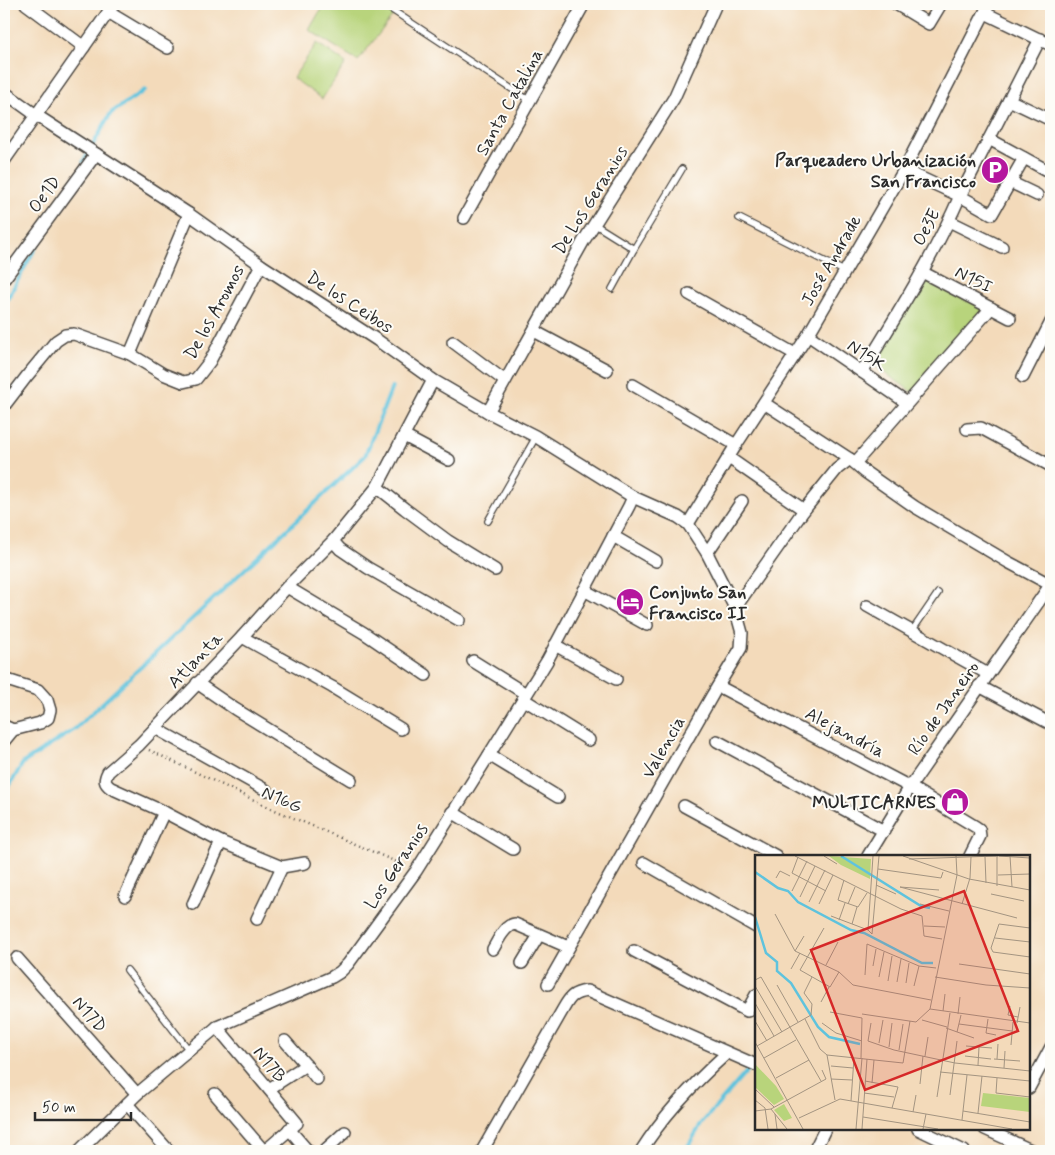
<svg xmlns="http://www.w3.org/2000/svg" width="1055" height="1155" font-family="Mynerve,sans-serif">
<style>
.green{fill:#b8d47b;stroke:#728053}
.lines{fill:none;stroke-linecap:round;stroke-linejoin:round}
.stream{stroke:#5fc3dd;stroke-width:4}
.service-casing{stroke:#494540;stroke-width:8}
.minor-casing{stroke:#494540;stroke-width:14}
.path{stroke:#494540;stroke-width:2.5;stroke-dasharray:1 4;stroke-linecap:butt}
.service{stroke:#fff;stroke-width:5.5}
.minor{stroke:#fff;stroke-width:11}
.labels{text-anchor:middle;stroke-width:4;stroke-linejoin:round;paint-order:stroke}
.street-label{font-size:18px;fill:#2b2b2b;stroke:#fdfcf7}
.poi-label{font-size:18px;font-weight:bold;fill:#2b2b2b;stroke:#fdfcf7;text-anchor:end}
.inset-river{fill:none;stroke:#5fc3dd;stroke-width:2.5}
.inset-road{fill:none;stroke:#a39481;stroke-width:1}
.view{fill:#d62828;fill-opacity:0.15;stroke:#d62828;stroke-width:2.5}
.inset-edge{fill:none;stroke:#2b2b2b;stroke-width:2.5}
</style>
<rect width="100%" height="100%" fill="#fdfcf7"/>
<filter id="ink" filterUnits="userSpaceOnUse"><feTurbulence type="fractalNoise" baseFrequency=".02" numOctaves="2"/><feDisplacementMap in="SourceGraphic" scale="10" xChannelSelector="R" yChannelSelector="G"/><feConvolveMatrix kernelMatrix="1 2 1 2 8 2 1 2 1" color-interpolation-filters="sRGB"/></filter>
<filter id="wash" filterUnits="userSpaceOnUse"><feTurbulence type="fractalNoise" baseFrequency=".0096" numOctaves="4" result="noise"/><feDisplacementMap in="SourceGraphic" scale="20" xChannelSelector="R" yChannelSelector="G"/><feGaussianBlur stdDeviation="1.12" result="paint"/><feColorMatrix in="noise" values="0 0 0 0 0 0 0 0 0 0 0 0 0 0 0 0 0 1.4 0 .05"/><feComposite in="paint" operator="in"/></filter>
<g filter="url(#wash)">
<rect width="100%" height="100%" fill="#f3daba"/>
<g class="green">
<polygon points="324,4 402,4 358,61 309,30"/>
<polygon points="317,43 346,63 322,99 293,78"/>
<polygon points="922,272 991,308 915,394 868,361"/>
</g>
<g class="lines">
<g class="stream">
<polyline points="83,162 111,113 145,90"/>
<polyline points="4,305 42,236"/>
<polyline points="4,795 23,763 75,729 365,456 392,387"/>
<polyline points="685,1151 702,1123 748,1070"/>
</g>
</g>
</g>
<g filter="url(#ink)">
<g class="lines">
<defs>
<g id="service">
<polyline points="389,8 530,101"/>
<polyline points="739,218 844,271"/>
<polyline points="594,224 634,249"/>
<polyline points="612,289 634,249 682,169"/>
<polyline points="488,521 533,442 535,436"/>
<polyline points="912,631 938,593"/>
<polyline points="127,970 189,1050"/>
</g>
<g id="minor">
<polyline points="26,4 84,47"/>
<polyline points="896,4 929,24 941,4"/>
<polyline points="108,12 168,48"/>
<polyline points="985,13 1051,45"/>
<polyline points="4,92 36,115 189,214 261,265 377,340 433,380 488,412 535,436 633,497 678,517 688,524 707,553 735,608 742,633 741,648 713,694 548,984"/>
<polyline points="1009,100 1051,120"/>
<polyline points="989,139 1050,172"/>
<polyline points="4,161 114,4"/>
<polyline points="904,170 960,196 992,214 1024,158"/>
<polyline points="1010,182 1037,195"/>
<polyline points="464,218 584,4"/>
<polyline points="949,221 1002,247"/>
<polyline points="922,272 1010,318"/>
<polyline points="4,279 96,154"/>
<polyline points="689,294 795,354"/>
<polyline points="534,331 607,370"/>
<polyline points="808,335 907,403"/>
<polyline points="453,342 505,381"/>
<polyline points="130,354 189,214"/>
<path d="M 862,372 C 897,315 933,258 960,196 L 1040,39"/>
<polyline points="1023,377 1051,322"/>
<polyline points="633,385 736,445"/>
<polyline points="764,403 850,459 865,472 915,507 1008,562 1051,585"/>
<polyline points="4,406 27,376 56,341 65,335 74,334 130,354 163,374 183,382 196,379 210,361 261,265"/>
<polyline points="488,412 583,242 674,98 716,4"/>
<polyline points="967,429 981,428 1051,466"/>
<polyline points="404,436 449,460"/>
<polyline points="729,458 804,510"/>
<polyline points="855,463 991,308"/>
<polyline points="377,487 405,509 448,541 495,570"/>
<polyline points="688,524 736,445 808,335 904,170 989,4"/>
<polyline points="613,536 656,561"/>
<polyline points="333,541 340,549 368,568 459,620"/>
<polyline points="707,553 742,501"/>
<polyline points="287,587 364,633 426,675"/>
<polyline points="584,590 647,625"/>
<polyline points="867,606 988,674"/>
<polyline points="735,608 804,510 837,469 850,459"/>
<polyline points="242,637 332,687 401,729"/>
<polyline points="555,645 616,679"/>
<polyline points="473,661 526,694"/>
<polyline points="4,679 38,690 47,700 50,710 48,718 40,723 13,730 4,726"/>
<polyline points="197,683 235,709 351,780"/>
<polyline points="718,686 910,787 976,827 979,829 980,836 970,856"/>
<polyline points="979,686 1051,724"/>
<polyline points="523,699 589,740"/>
<polyline points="155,728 266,790"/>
<polyline points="4,741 13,730"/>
<polyline points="717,741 884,831"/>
<polyline points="489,755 558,797"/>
<polyline points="684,806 776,856"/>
<polyline points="452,812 513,849"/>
<polyline points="868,856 910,787 1051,584"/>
<path d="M 305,863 L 282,867 L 221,842 L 164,812 L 111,788 C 104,783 104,780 108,772 L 139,745 L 242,637 L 287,587 L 333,541 L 377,487 L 433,380"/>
<polyline points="644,863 756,927"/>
<polyline points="125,896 164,812"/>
<polyline points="193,904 221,842"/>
<polyline points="257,919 282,867"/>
<path d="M 493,949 C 498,941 504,925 515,924 L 568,947"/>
<polyline points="634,951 747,1011 756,995"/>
<polyline points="17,958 137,1094"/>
<polyline points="522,963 539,935"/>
<polyline points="217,1027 297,1123 265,1151"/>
<polyline points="285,1041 306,1065 317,1079"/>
<polyline points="1029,1088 1051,1047"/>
<polyline points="269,1089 306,1065"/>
<polyline points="215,1094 264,1151"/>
<polyline points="127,1104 167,1149"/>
<polyline points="289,1129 308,1151"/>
<polyline points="918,1129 964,1151"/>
<polyline points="985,1129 1033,1151"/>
<polyline points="79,1151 137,1094 217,1027 332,977 340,972 348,964 416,871 489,755 547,661 629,506 633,497"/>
<polyline points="324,1151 345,1132"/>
<path d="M 482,1151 L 562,1011 C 569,999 571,993 587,991 L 756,1065"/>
<path d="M 641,1151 C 664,1114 695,1082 727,1053"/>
<polyline points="814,1151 825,1129"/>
</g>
</defs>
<use href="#service" class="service-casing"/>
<use href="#minor" class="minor-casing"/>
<polyline class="path" points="149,750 275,810 406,866"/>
<use href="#service" class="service"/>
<use href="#minor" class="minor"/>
</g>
</g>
<defs>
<symbol id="parking-disc" viewBox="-11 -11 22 22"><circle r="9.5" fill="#b5179e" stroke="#fdfcf7"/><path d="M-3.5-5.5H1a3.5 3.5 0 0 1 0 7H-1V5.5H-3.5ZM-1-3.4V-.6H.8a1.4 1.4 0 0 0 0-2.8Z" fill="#fff"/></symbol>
<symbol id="hotel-disc" viewBox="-11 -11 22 22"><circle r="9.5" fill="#b5179e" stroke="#fdfcf7"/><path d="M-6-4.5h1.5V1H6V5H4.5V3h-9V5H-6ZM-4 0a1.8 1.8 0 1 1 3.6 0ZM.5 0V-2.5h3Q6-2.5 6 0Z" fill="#fff"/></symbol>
<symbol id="shop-disc" viewBox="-11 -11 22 22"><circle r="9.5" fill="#b5179e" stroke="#fdfcf7"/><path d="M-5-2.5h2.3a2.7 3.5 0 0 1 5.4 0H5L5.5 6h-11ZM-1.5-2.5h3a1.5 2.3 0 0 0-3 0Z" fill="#fff"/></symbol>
</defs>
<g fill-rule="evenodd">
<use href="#parking-disc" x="979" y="154" width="32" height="32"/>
<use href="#hotel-disc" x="614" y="586" width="32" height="32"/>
<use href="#shop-disc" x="939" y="786" width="32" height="32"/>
</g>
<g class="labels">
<g class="street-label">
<text transform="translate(509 102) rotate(-61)" y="6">Santa Catalina</text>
<text transform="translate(44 194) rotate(-54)" y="6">Oe1D</text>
<text transform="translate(590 200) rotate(-58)" y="6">De Los Geranios</text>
<text transform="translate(926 227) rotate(-63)" y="6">Oe3E</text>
<text transform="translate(831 260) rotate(-60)" y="6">José Andrade</text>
<text transform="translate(974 279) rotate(27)" y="6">N15I</text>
<text transform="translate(350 302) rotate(33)" y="6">De los Ceibos</text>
<text transform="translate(214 312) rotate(-61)" y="6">De los Aromos</text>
<text transform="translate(867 355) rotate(34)" y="6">N15K</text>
<text transform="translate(195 660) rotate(-46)" y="6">Atlanta</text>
<text transform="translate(943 708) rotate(-55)" y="6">Río de Janeiro</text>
<text transform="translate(845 732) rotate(28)" y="6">Alejandría</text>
<text transform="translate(663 747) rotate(-60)" y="6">Valencia</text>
<text transform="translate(282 799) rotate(24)" y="6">N16G</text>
<text transform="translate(396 866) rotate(-56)" y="6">Los Geranios</text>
<text transform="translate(90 1014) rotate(48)" y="6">N17D</text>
<text transform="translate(270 1064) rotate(50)" y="6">N17B</text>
</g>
<g class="poi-label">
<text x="976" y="166">Parqueadero Urbanización<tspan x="976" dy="21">San Francisco</tspan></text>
<text x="649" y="598" text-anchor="start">Conjunto San<tspan x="649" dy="21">Francisco II</tspan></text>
<text x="936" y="808">MULTICARNES</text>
</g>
</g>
<g transform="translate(755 855)">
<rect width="275" height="275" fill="#f3daba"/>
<path d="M 74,1 L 116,4 L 115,24 L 86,10 ZM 0,209 L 21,231 L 29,244 L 19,250 L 0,232 ZM 228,238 L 275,243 L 275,257 L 226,251 ZM 29,249 L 37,263 L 29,266 L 19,255 Z" fill="#b8d47b"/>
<path class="inset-river" d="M 86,1 L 166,51 L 175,53M 0,17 L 23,33 L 33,36 L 43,47 L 96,75 L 109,78 L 167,108 L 178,108M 0,62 L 11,98 L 22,107 L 22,116 L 36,128 L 63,172 L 74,182 L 105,189"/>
<path class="inset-road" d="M 40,1 L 146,54 L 167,61 L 169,81 L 187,84M 69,1 L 82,9M 118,1 L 113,75 L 117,79 L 124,1M 148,1 L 214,24 L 275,35M 244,1 L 275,3M 255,1 L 257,32M 43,2 L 37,18 L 71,36M 230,2 L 231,28M 154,4 L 241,1M 123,14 L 186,23 L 188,17M 243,20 L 275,19M 21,23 L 25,16 L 35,21M 89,25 L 83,45 L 103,52 L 112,38M 121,30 L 141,39M 242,31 L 242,1M 145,32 L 262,63M 145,32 L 184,35M 37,36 L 52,6M 236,39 L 269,46M 45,42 L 60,11M 54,47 L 70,15M 64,49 L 78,20M 93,49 L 100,32M 165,49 L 194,56M 207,49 L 215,23 L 216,2M 20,59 L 40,96 L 84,117 L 98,130 L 176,145M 76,61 L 113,75M 84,65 L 90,48M 97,69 L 102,52M 169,71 L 190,72M 69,73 L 45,115 L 75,132 L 84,117M 275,73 L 244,69 L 236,93 L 238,97 L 275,102M 240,83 L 275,87M 40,96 L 49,81M 204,109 L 275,119M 71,110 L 83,87M 118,111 L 121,94M 36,114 L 45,98M 110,120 L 112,89 L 164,111 L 181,113M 124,122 L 129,97M 180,122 L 231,130 L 275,133M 0,125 L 6,122 L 66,226M 133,126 L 137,101M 142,127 L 146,104M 151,128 L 154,108M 22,130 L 43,167M 0,131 L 27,177M 159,131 L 164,111M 66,147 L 74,132M 0,148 L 19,181M 255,151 L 253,160 L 263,162M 175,154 L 202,20 L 201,1M 175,154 L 275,168M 188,156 L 190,139M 75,157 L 107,163 L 106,203M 107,159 L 161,167 L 175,154M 203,159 L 205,142M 50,164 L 65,194 L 72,200 L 148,208 L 155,166M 233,164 L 231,178 L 241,180M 167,165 L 192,172M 0,166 L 12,186M 67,168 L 81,178 L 107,186M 116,168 L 113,186 L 139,195 L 200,208 L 275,216M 262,168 L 265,152M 204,169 L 257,176M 191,173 L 219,183M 202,177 L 206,160M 0,187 L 48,274M 124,188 L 128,165M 256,190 L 258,167M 2,191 L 56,160 L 57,149 L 49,138 L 57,122M 211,191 L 237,193M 134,192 L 137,168M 144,195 L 148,169M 72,200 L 80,245M 170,201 L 173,182M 210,201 L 236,204M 9,203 L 41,185M 239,204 L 265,206M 242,204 L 243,189M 223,210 L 224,192M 76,211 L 98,213M 249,213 L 250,196M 185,217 L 275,226M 21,223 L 54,205M 242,223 L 241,238 L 275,242M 76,224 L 97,225M 110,226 L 143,232 L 137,253M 117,228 L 119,205M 165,229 L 168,201M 0,234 L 19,252M 109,238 L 139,242M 195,240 L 202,186M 182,242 L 195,158M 0,245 L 10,253 L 13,274M 96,246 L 99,203M 16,254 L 32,274M 0,256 L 16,254 L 71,224 L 67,215M 208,256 L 275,267M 158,257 L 161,240M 223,258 L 227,221M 20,259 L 22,274M 108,262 L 183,274M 44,263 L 85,244 L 257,274M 207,265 L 212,220M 101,274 L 107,203M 107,274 L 112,204M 168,274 L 171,259"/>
<path class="view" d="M 209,36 L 263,176 L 110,235 L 56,95 Z"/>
<rect width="275" height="275" class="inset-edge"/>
</g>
<rect width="1055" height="1155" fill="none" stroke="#fdfcf7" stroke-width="20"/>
<path d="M35 1112v8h96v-8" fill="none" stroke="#2b2b2b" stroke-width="2.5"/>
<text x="42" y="1112" font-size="15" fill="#2b2b2b" stroke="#fdfcf7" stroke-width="4" paint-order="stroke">50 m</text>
</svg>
